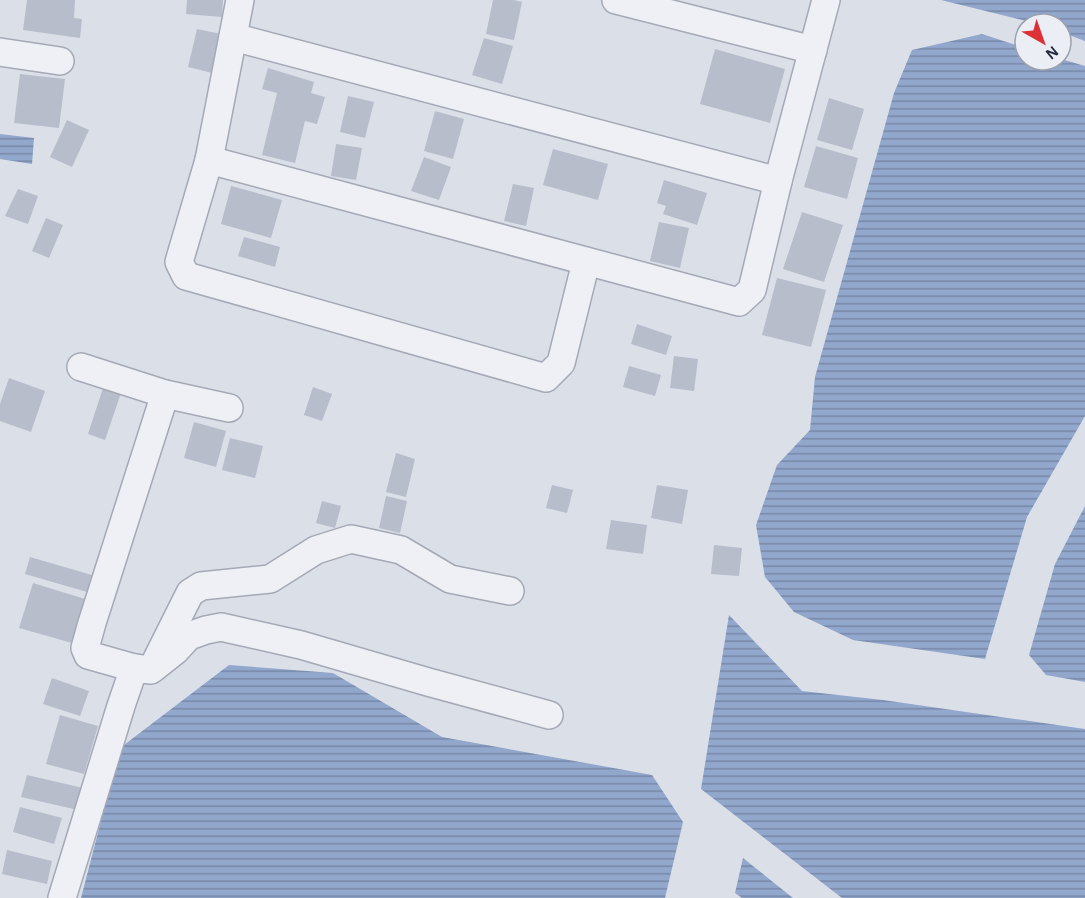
<svg xmlns="http://www.w3.org/2000/svg" width="1085" height="898" font-family="'Alegreya Sans',sans-serif">
<style>
.water{fill:url(#water-rules)}
.building{fill:#b8bdcb}
.lines{fill:none;stroke-linecap:round;stroke-linejoin:round}
.minor-casing{stroke:#a4a9b5;stroke-width:30}
.minor{stroke:#eef0f6;stroke-width:27}
</style>
<defs>
<pattern id="water-rules" width="6" height="5" patternUnits="userSpaceOnUse" patternTransform="scale(1.5)"><rect width="6" height="5" fill="#92a7cc"/><path d="M0 2.5h6" fill="none" stroke="#7788a7"/></pattern>
</defs>
<rect width="100%" height="100%" fill="#dbdfe8"/>
<g class="water">
<polygon points="941,0 1085,0 1085,41 1061,32 1061,24 1038,24"/>
<polygon points="982,34 1025,48 1025,60 1061,60 1061,59 1085,66 1085,416 1027,517 985,659 853,640 794,612 765,577 756,525 777,465 810,430 815,377 894,93 912,50"/>
<polygon points="0,134 34,138 32,164 0,159"/>
<polygon points="1085,506 1085,682 1046,675 1029,655 1055,564"/>
<polygon points="729,615 802,691 883,700 1085,729 1085,898 842,898 701,789"/>
<polygon points="229,665 333,673 442,737 652,775 683,822 665,898 81,898 120,748"/>
<polygon points="743,858 793,898 742,898 735,893"/>
</g>
<g class="building">
<polygon points="27,0 75,0 74,18 82,19 80,38 23,30"/>
<polygon points="187,0 223,0 222,17 186,14"/>
<polygon points="493,0 514,0 522,2 514,40 486,34"/>
<polygon points="197,29 221,34 212,73 188,67"/>
<polygon points="484,38 513,46 502,84 472,75"/>
<polygon points="715,49 785,69 770,123 700,104"/>
<polygon points="268,68 314,82 311,93 325,97 317,124 305,121 295,163 262,155 277,93 262,89"/>
<polygon points="20,74 65,79 59,128 14,123"/>
<polygon points="348,96 374,102 365,138 340,132"/>
<polygon points="829,98 864,109 852,150 817,140"/>
<polygon points="435,111 464,119 453,159 424,151"/>
<polygon points="67,120 89,130 72,167 50,157"/>
<polygon points="336,144 362,148 356,180 331,176"/>
<polygon points="816,146 858,158 847,199 804,187"/>
<polygon points="553,149 608,164 598,200 543,185"/>
<polygon points="424,157 451,167 439,200 411,191"/>
<polygon points="664,180 707,193 697,225 663,214 666,206 657,203"/>
<polygon points="513,184 534,188 526,226 504,221"/>
<polygon points="231,186 282,200 271,238 221,224"/>
<polygon points="18,189 38,196 28,224 5,216"/>
<polygon points="802,212 843,225 824,282 783,269"/>
<polygon points="46,218 63,225 49,258 32,251"/>
<polygon points="659,222 689,228 680,268 650,261"/>
<polygon points="244,237 280,247 275,267 238,256"/>
<polygon points="777,278 826,290 811,347 762,335"/>
<polygon points="637,324 672,336 666,355 631,344"/>
<polygon points="674,356 698,359 694,391 670,388"/>
<polygon points="629,366 661,375 655,396 623,387"/>
<polygon points="9,378 45,391 31,432 0,421 0,404"/>
<polygon points="313,387 332,394 322,421 304,415"/>
<polygon points="103,388 121,393 105,440 88,434"/>
<polygon points="194,422 226,431 216,467 184,458"/>
<polygon points="230,438 263,446 255,478 222,470"/>
<polygon points="396,453 415,459 406,497 386,492"/>
<polygon points="552,485 573,490 567,513 546,508"/>
<polygon points="657,485 688,490 682,524 651,518"/>
<polygon points="386,496 407,501 400,533 379,528"/>
<polygon points="322,501 341,506 335,528 316,523"/>
<polygon points="611,520 647,525 643,554 606,549"/>
<polygon points="714,545 742,548 739,576 711,574"/>
<polygon points="30,557 92,575 87,592 25,574"/>
<polygon points="33,583 85,599 72,643 19,628"/>
<polygon points="52,678 89,691 80,716 43,704"/>
<polygon points="60,715 98,726 84,774 46,764"/>
<polygon points="27,775 83,788 78,810 21,797"/>
<polygon points="20,807 62,818 54,844 13,832"/>
<polygon points="7,850 52,861 47,884 2,874"/>
</g>
<g class="lines">
<defs>
<g id="minor">
<polyline points="240,0 209,160 179,262 186,276 546,378 561,363 586,262"/>
<polyline points="616,0 813,50"/>
<polyline points="233,37 778,181"/>
<polyline points="0,52 60,61"/>
<polyline points="209,160 739,302 752,290 778,181 826,0"/>
<polyline points="81,367 165,394 229,408"/>
<polyline points="157,659 190,593 201,586 270,579 316,550 351,539 401,550 450,579 510,591"/>
<polyline points="134,668 88,655 85,648 92,623 165,394"/>
<polyline points="62,898 121,706 134,668 151,670 175,651 189,636 206,630 221,627 301,645 428,682 549,715"/>
</g>
</defs>
<use href="#minor" class="minor-casing"/>
<use href="#minor" class="minor"/>
</g>
<g transform="translate(1043 42) rotate(140)"><circle r="28" fill="#ebeef5" stroke="#9ba0ac" stroke-width="1.5"/>
<path d="M0-4.5L10 22L0 15L-10 22Z" fill="#dc3135"/>
<text y="-9" font-size="16" font-weight="bold" text-anchor="middle" fill="#242a3f">N</text>
</g>
</svg>
